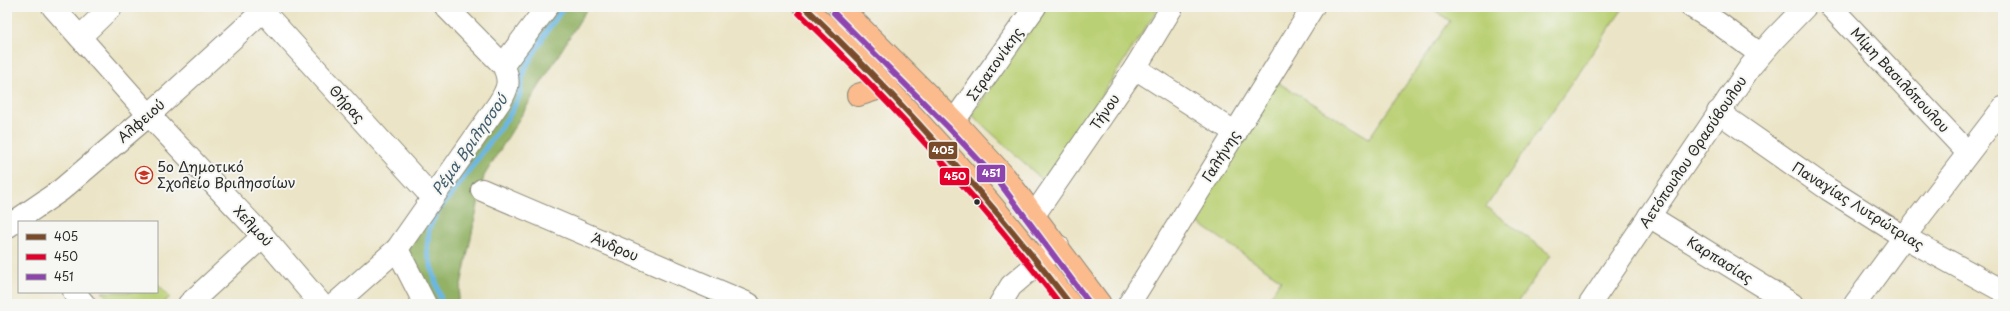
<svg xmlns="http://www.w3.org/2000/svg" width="2010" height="311" font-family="'Playpen Sans',sans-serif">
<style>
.green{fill:#bad074;stroke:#727e50}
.forest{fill:#93b266;stroke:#5f6e48}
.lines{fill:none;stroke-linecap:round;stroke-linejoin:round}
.stream{stroke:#6bb7e4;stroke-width:5.5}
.minor-casing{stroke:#8b8878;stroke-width:24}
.major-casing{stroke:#8b8878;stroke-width:24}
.minor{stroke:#fff;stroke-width:22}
.major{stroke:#fbbb8d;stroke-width:22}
.bus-1-casing{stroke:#f6f6f2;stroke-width:9}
.bus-2-casing{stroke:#f6f6f2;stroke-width:9}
.bus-3-casing{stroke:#f6f6f2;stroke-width:9}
.bus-1{stroke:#7a4b2a;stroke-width:6}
.bus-2{stroke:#e4002b;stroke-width:6}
.bus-3{stroke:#8e44ad;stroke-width:6}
.bus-dot{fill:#2b2b2b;stroke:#f6f6f2;stroke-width:1.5}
.labels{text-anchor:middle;stroke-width:4;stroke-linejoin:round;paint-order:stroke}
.street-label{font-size:14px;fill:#2b2b2b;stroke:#f6f6f2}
.poi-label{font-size:14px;fill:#2b2b2b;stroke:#f6f6f2;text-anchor:start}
.water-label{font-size:15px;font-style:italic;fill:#415c6c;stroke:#f6f6f2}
.line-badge{stroke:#f6f6f2;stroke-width:1.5}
.badge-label{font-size:11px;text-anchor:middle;font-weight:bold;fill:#fff}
</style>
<rect width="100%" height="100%" fill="#f6f6f2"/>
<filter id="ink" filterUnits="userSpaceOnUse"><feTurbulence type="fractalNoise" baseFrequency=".025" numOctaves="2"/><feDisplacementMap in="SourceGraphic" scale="8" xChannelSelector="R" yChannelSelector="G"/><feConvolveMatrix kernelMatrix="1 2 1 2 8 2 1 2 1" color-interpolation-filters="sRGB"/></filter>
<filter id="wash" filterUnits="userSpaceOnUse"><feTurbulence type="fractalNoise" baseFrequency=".012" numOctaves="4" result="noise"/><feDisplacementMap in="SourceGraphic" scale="16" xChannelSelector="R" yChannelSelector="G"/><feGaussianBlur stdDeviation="0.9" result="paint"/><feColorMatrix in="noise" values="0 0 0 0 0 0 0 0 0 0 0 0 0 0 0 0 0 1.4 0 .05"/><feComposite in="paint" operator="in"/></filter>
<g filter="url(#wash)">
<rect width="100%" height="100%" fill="#ebe4c6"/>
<g class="green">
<polygon points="1046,7 1159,7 1045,182 972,115"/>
<polygon points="1430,7 1624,7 1486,207 1551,255 1516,304 1265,304 1281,280 1191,218 1277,82 1369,138 1450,21"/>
<polygon points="157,283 170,297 162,304 113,304 102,292 157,292"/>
</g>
<polygon class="forest" points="558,7 588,7 484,176 457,304 430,304 405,253 510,70 544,28"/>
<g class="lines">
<polyline class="stream" points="442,304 427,251 429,228 439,209 455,190 510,114 519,97 524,70 546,32 564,7"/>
</g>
</g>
<g filter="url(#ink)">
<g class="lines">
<defs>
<g id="minor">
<polyline points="53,7 149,115 263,236 321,304"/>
<polyline points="1692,7 1718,23 1760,54"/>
<polyline points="1831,7 1968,153"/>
<polyline points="263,11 432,197"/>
<polyline points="80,37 111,7"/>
<polyline points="503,65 547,7"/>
<polyline points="1135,68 1236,133"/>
<polyline points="1718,112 1828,189 1904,237 2003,291"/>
<polyline points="954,121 1035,7"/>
<polyline points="482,190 749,304"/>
<polyline points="1034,215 1135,68 1172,7"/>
<polyline points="1649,216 1792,304"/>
<polyline points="7,227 61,190 149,115 267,7"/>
<polyline points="397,249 425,304"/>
<polyline points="74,292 84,304"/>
<polyline points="189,304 263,236"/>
<path d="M 335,304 L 397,249 L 499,103 C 508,89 511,81 503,65 L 446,7"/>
<polyline points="1000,304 1011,286 1058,246"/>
<polyline points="1129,304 1313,7"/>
<polyline points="1590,304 1750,67 1775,38 1805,7"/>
<polyline points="1855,304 1904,237 2003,108"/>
</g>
<g id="major">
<path d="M 805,7 C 902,99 990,197 1070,304"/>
<polyline points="840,7 954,121 1005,177 1100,304"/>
<polyline points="858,95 886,86"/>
</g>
</defs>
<use href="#minor" class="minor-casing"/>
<use href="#major" class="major-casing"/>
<use href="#minor" class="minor"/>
<use href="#major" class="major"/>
<defs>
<path id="bus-1" d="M 805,7 C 901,100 989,198 1070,304"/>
<path id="bus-2" d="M 799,13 C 893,104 980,200 1060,304"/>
<polyline id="bus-3" points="834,13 948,127 999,182 1090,304"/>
</defs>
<use href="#bus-1" class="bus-1-casing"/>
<use href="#bus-2" class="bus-2-casing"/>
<use href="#bus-3" class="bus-3-casing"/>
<use href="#bus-1" class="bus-1"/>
<use href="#bus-2" class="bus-2"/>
<use href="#bus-3" class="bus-3"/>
</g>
</g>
<defs>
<symbol id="school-ring" viewBox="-11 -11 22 22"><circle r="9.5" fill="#f6f6f2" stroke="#c8321e" stroke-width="1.5"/><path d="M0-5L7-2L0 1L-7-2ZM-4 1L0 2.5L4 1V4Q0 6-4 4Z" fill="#c8321e"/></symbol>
</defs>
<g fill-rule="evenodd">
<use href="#school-ring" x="134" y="165" width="20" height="20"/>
</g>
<circle class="bus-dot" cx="977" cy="202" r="3.5"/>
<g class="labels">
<g class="street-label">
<text transform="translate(995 64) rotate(-55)" y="5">Στρατονίκης</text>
<text transform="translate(1900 80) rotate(47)" y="5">Μίμη Βασιλόπουλου</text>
<text transform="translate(347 104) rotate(48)" y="5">Θήρας</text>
<text transform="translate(1105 112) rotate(-56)" y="5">Τήνου</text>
<text transform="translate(141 121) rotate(-41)" y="5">Αλφειού</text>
<text transform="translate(1693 152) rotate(-56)" y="5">Αετόπουλου Θρασύβουλου</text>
<text transform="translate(1221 156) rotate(-58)" y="5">Γαλήνης</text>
<text transform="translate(1858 206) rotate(32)" y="5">Παναγίας Λυτρώτριας</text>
<text transform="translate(253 226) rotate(47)" y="5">Χελμού</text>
<text transform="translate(615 247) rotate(23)" y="5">Άνδρου</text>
<text transform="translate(1720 260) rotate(32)" y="5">Καρπασίας</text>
</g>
<g class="poi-label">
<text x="157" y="172">5ο Δημοτικό<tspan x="157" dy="16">Σχολείο Βριλησσίων</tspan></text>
</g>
<g class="water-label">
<text transform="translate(470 145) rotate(-55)" y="5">Ρέμα Βριλησσού</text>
</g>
</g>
<g class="line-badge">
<rect x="928" y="141" width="30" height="19" rx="4" fill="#7a4b2a"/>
<rect x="976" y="164" width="30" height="19" rx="4" fill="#8e44ad"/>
<rect x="939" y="167" width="31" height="19" rx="4" fill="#e4002b"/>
</g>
<g class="badge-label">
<text x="943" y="154">405</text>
<text x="991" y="177">451</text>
<text x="955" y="180">450</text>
</g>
<rect width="2010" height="311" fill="none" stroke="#f6f6f2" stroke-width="24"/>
<rect x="18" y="221" width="140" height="72" fill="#f6f6f2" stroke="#a5a5a2"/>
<rect x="26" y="234" width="20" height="6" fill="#7a4b2a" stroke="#a5a5a2"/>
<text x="54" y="241" font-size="12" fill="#2b2b2b">405</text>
<rect x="26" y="254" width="20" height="6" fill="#e4002b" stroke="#a5a5a2"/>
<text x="54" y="261" font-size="12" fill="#2b2b2b">450</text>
<rect x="26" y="274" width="20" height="6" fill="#8e44ad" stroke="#a5a5a2"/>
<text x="54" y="281" font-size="12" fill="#2b2b2b">451</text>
</svg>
